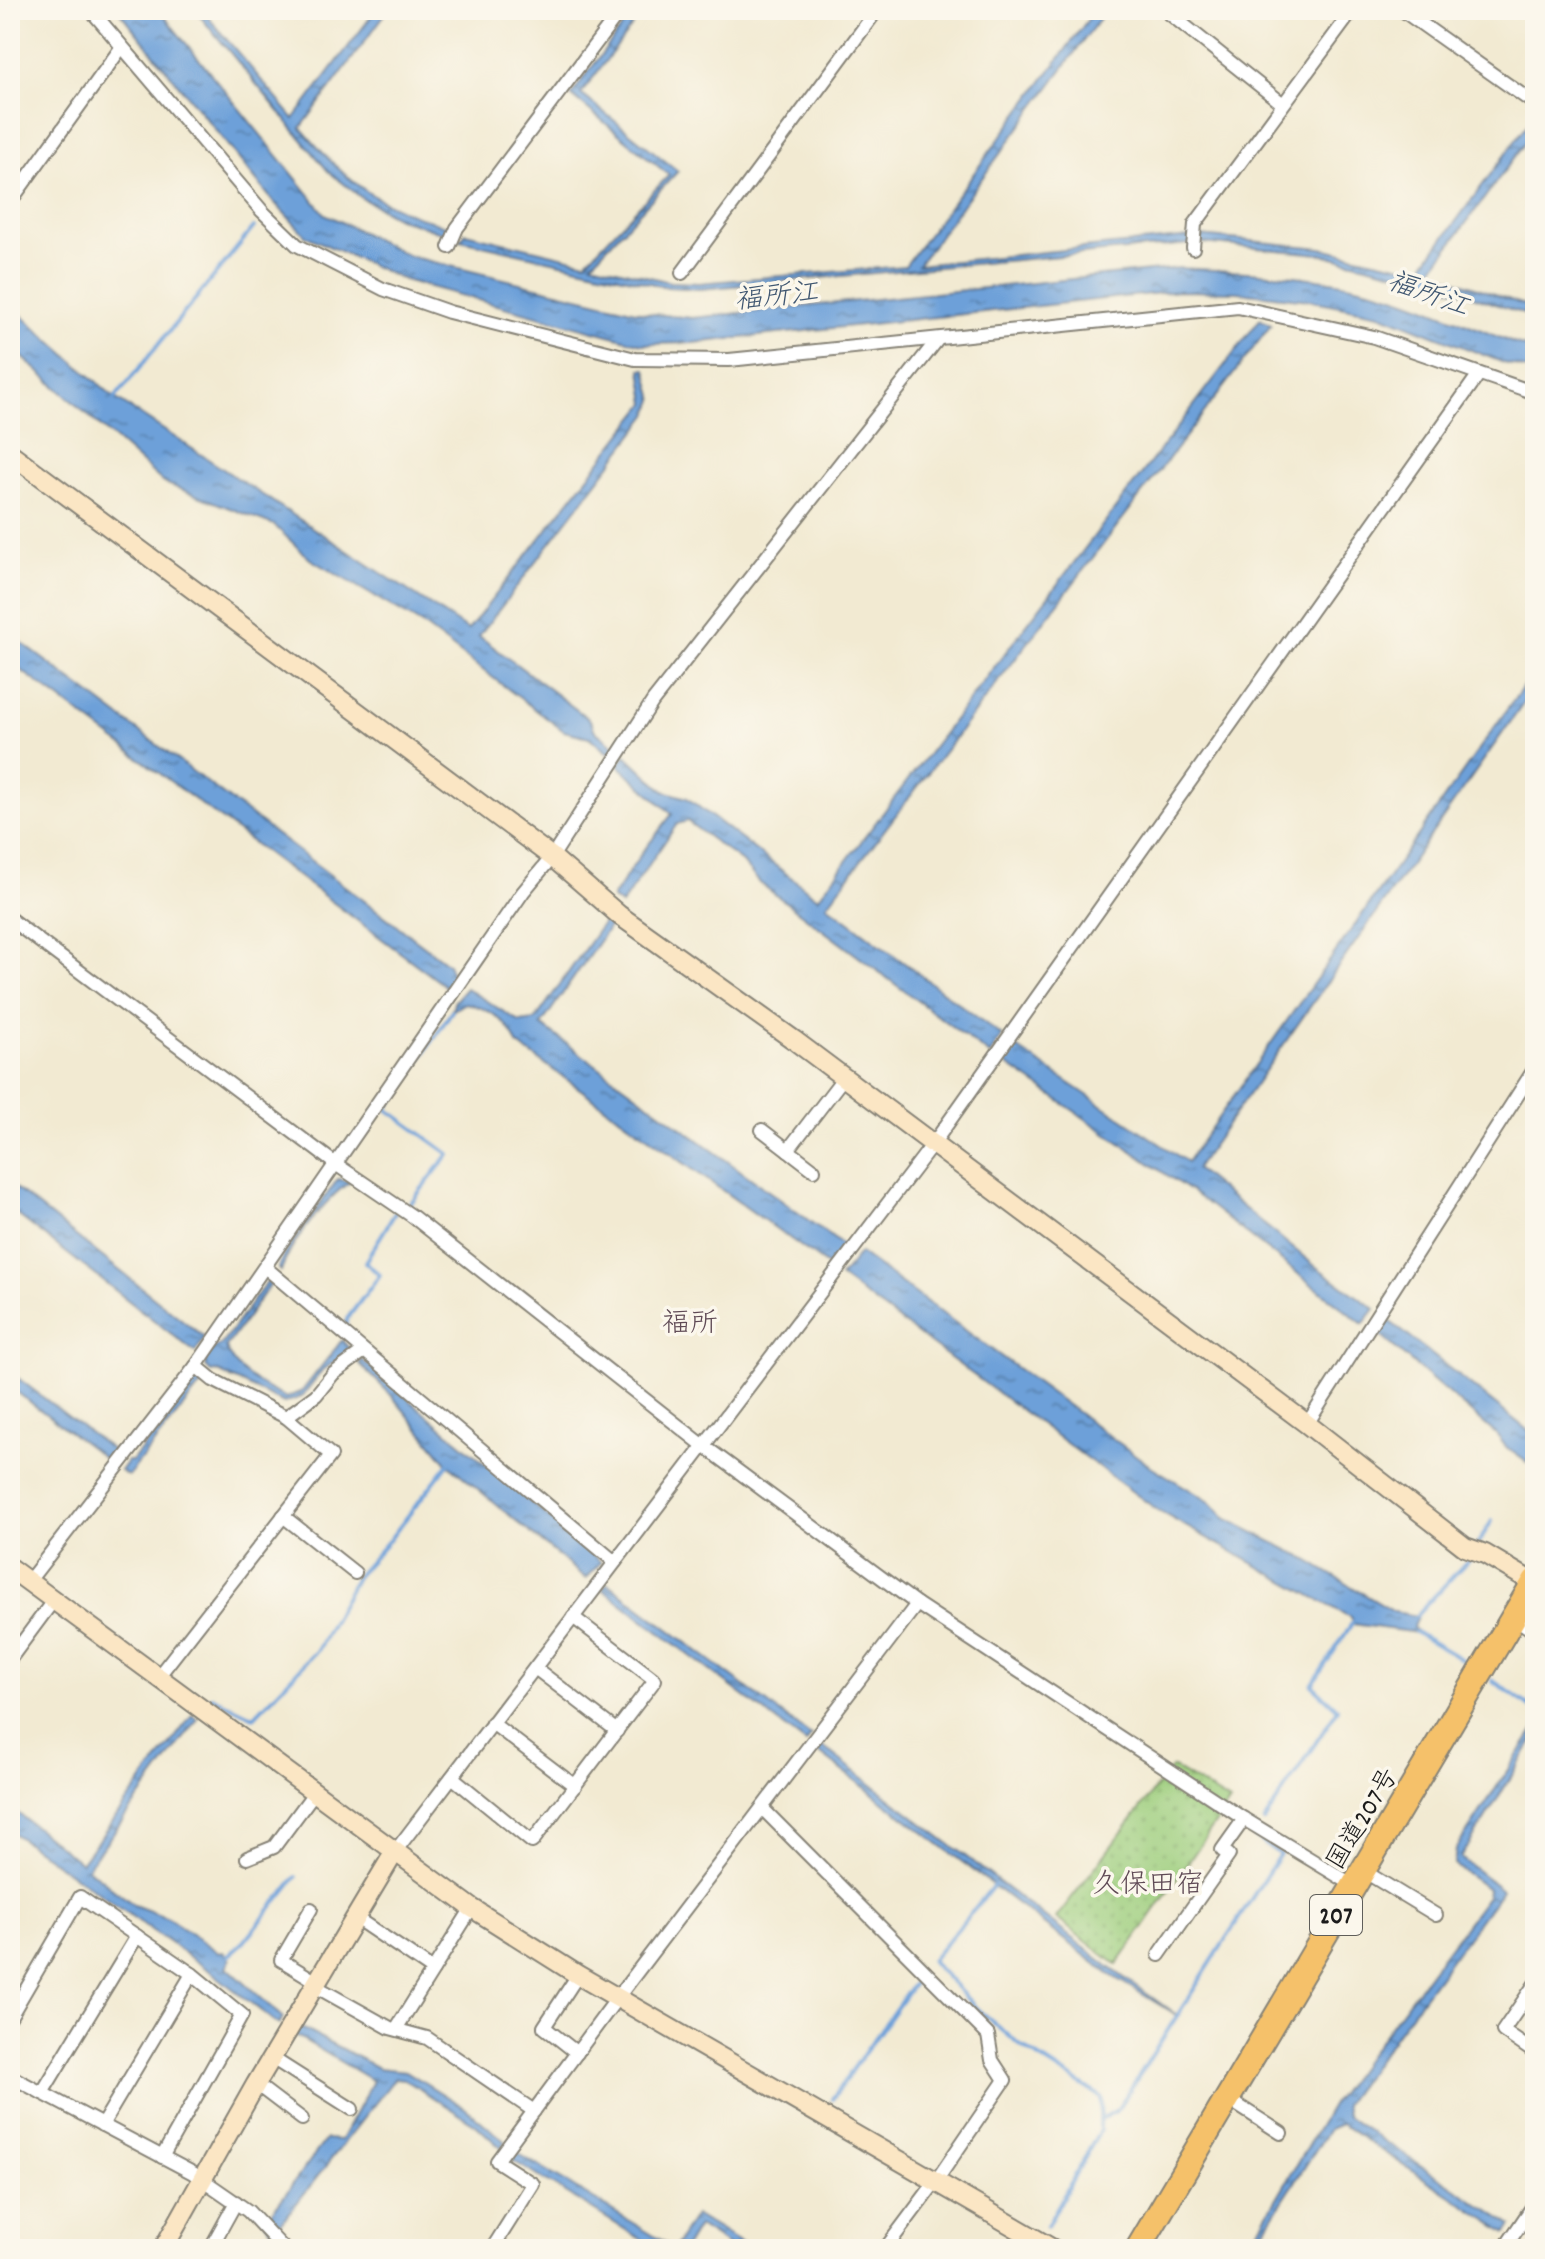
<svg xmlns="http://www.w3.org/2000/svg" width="1545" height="2259" font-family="Dekko,'Klee One',sans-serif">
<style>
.grass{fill:url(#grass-dots);stroke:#5c754c;stroke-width:2}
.water{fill:url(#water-ripples);stroke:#445e7a;stroke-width:2}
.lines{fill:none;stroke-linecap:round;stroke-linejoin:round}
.stream{stroke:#6da0d9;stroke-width:4}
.street-casing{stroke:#878377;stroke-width:16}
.secondary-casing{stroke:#878377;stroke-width:22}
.highway-casing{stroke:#878377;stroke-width:28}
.street{stroke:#fff;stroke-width:12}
.secondary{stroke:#fbe6c4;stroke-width:18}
.highway{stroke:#f5c16b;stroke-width:24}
.labels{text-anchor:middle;stroke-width:7;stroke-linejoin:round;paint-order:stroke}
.shield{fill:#fbf7ec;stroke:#5f5e5a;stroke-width:2}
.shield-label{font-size:24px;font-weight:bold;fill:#1c1c1c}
.street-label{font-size:26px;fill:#1c1c1c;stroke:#fbf7ec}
.water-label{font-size:28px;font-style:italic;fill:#405771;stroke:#fbf7ec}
.neighbourhood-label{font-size:28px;fill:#604b56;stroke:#fbf7ec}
</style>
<defs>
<pattern id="grass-dots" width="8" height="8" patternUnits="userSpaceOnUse" patternTransform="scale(2)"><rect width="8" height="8" fill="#9dce7d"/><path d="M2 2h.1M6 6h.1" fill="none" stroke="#87b06b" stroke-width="1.8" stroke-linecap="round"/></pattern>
<pattern id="water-ripples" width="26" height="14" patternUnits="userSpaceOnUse" patternTransform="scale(2)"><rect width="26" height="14" fill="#6da0d9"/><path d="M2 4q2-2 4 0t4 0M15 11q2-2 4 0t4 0" fill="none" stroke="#5982af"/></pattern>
</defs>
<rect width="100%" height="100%" fill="#fbf7ec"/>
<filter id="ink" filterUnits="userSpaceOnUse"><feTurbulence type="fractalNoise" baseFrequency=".0125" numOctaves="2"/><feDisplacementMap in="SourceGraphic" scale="16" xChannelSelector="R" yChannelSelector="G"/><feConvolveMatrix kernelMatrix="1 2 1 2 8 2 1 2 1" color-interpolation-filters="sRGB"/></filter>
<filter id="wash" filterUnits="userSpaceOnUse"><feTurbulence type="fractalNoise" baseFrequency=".006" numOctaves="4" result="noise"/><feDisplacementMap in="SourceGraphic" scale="32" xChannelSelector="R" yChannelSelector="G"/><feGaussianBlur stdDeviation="1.8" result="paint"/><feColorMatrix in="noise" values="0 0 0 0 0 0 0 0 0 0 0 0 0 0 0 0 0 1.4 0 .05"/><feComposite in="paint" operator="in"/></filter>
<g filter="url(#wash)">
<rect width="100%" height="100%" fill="#f2ead2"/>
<polygon class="grass" points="1172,1767 1230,1802 1117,1965 1056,1918"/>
<g class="water">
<path d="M 118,10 L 159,10 L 325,214 L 409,256 L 644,313 L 692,318 L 1179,268 C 1249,272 1323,274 1391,295 C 1433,308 1474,328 1516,344 L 1535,350 L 1535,372 L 1504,363 L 1380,314 L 1309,300 L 1238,292 L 1179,291 L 693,343 L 642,344 L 404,280 L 306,236 L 273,201 Z"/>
<path d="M 195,10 L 202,10 L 294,119 L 376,10 L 388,10 L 301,128 C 353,189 376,204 452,228 L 450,235 L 398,218 L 363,199 L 328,171 Z"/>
<polygon points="635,10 644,10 581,94 678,171 592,263 670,282 699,283 905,266 1095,10 1106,10 918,265 1200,236 1321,248 1420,270 1535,114 1535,129 1431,271 1535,309 1535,318 1425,279 1320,254 1201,243 700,289 667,287 460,240 466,233 586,262 669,175 571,95"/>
<polygon points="10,305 115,398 468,630 646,403 641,369 646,369 654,400 648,415 479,636 590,720 595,731 615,747 609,754 589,737 564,731 420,623 310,559 274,525 164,483 10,346"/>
<polygon points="1260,319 1271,325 827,905 1002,1036 990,1055 760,883 742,862 687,821 677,824 621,905 612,898 641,854 672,814 618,765 626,755 664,791 687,798 818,898"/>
<polygon points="10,634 448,964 454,979 448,988 10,662"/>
<polygon points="1535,670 1535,687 1196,1169 1315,1266 1375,1309 1363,1324 1203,1200 1002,1061 1014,1046 1187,1162"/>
<path d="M 607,917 L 613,921 L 541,1025 L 845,1247 L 830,1267 L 517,1044 C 508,1021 489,1008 465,1003 L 452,1011 L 454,1002 L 466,988 L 520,1022 L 535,1020 Z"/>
<path d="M 338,1179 L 350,1182 C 326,1198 290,1244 281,1271 L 278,1268 L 283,1255 Z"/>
<polygon points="10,1184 205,1338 195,1352 10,1209"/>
<polygon points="860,1253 1149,1465 1210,1502 1225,1518 1302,1557 1394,1612 1417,1616 1413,1627 1417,1633 1353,1624 1350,1617 1160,1512 840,1277"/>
<path d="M 271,1276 L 274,1279 L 226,1347 C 232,1371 265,1388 286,1398 L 302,1391 L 342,1340 L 355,1355 L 352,1357 L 342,1356 L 322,1371 L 302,1397 L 284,1403 L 216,1371 L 211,1372 L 206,1367 L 206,1360 L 215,1347 L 221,1345 Z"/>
<polygon points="1383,1316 1535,1436 1535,1468 1507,1448 1496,1434 1374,1330"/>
<polygon points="362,1360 601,1562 586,1579 448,1464 392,1396 359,1363"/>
<polygon points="10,1372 117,1454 111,1463 10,1387"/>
<polygon points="199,1377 204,1381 128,1476 120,1471 127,1461 132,1461"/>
<polygon points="607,1583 811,1736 806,1743 602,1589"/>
<polygon points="192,1715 198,1719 87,1868 134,1905 168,1918 219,1953 223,1952 230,1960 227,1967 283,2018 279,2025 214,1974 10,1831 10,1807 81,1863"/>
<polygon points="1535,1724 1535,1738 1461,1858 1502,1890 1344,2105 1346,2116 1512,2226 1507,2233 1341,2124 1329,2129 1252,2249 1247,2249 1332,2104 1487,1896 1488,1889 1454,1865 1456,1849 1534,1730"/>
<polygon points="822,1746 1112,1969 1178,2016 1109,1974 817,1751"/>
<polygon points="298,2026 378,2068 406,2071 465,2108 506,2142 501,2148 476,2125 404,2079 395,2078 274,2232 265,2222 326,2139 341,2140 373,2081 294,2034"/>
<polygon points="511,2149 674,2248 695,2215 751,2249 734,2249 698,2226 684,2249 657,2249 507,2157"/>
</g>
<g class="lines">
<g class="stream">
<polyline points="115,398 254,227"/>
<polyline points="410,1204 449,1154 387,1109 452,1011"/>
<polyline points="345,1329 347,1319 380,1275 365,1262 395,1213"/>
<polyline points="1478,1543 1492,1521"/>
<polyline points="1415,1617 1468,1560"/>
<polyline points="1415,1632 1471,1665"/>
<polyline points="1492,1680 1535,1710"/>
<polyline points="206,1705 212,1697 254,1717 318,1649 356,1577 390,1539 448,1464"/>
<polyline points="1264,1821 1338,1709 1312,1685 1353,1622"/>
<polyline points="995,1884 931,1961 977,2009 1021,2046 1101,2097 1100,2130 1047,2226"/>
<polyline points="227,1957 244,1942 296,1877"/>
<polyline points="832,2099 919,1976"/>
<polyline points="1100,2120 1117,2110 1280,1854 1255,1837"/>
<polyline points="289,2244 295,2249"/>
</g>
</g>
</g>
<g filter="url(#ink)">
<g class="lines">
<defs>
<g id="street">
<polyline points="91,10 262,211 297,245 383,289 449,312 635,359 729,360 1238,307 1374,337 1535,393"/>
<polyline points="1165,10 1283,104"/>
<polyline points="1402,10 1535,104"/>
<polyline points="10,202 121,48"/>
<polyline points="449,247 457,228 621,10"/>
<polyline points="1193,248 1195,224 1353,10"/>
<polyline points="682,273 877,10"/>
<polyline points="10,919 337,1165 412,1216 704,1446 917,1604 1244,1819 1353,1885"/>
<polyline points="762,1130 814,1170"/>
<polyline points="788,1150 844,1077"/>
<polyline points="266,1268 615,1562"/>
<polyline points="286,1417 316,1395 333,1374 363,1352"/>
<polyline points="1307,1424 1535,1068"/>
<polyline points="283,1516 355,1573"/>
<polyline points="28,1582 196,1366 523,892 552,857 653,701 938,339"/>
<polyline points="1513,1617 1535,1632"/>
<polyline points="10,1659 53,1601"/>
<polyline points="535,1668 617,1731"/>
<polyline points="157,1678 331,1455 286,1417 213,1380 196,1366"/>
<polyline points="492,1723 575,1786"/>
<polyline points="452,1777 532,1842 655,1680 573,1617"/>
<polyline points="762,1808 988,2035 992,2060 1005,2080 936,2181 885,2249"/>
<polyline points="394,1853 933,1144 1479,374"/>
<polyline points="247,1858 274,1847 314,1793"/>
<polyline points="1362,1870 1436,1915"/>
<polyline points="311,1909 281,1960 317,1982"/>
<polyline points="356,1918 433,1970"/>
<polyline points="1159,1955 1229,1855 1222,1850 1244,1819"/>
<polyline points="1535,1984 1503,2031 1535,2053"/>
<polyline points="315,1986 390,2028 427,2038 534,2111"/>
<polyline points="10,2017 80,1897 192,1974 242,2015 162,2157"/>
<polyline points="396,2029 472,1908"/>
<polyline points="577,2053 544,2027 578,1975"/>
<polyline points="272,2058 352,2109"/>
<polyline points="10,2076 193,2173 248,2211 284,2249"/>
<polyline points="256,2084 302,2119"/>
<polyline points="42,2093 137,1936"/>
<polyline points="1228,2099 1281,2133"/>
<polyline points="102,2125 192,1974"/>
<polyline points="210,2249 236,2202"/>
<polyline points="492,2249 533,2184 497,2161 618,1997 917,1604"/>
<polyline points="1504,2249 1535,2203"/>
</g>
<g id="secondary">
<polyline points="10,453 552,857 619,915 794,1040 1307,1424 1465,1547 1485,1554 1534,1583"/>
<polyline points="10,1568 472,1908 578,1975 1053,2249"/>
<polyline points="163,2249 256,2084 394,1853"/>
</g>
<polyline id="highway" points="1138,2249 1535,1581"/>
</defs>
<use href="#street" class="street-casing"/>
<use href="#secondary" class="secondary-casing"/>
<use href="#highway" class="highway-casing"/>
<use href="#street" class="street"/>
<use href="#secondary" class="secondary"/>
<use href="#highway" class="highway"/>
</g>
</g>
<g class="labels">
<rect class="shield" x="1310" y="1895" width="52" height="40" rx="6"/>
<g class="shield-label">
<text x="1336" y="1923">207</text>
</g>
<g class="street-label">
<text transform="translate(1361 1818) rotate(-59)" y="9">国道207号</text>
</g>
<g class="water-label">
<text transform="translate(1429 292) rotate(20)" y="10">福所江</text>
<text transform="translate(776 294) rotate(-6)" y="10">福所江</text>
</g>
<g class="neighbourhood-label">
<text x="690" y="1331">福所</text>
<text x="1148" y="1892">久保田宿</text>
</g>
</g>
<rect width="1545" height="2259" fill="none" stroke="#fbf7ec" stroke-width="40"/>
</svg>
